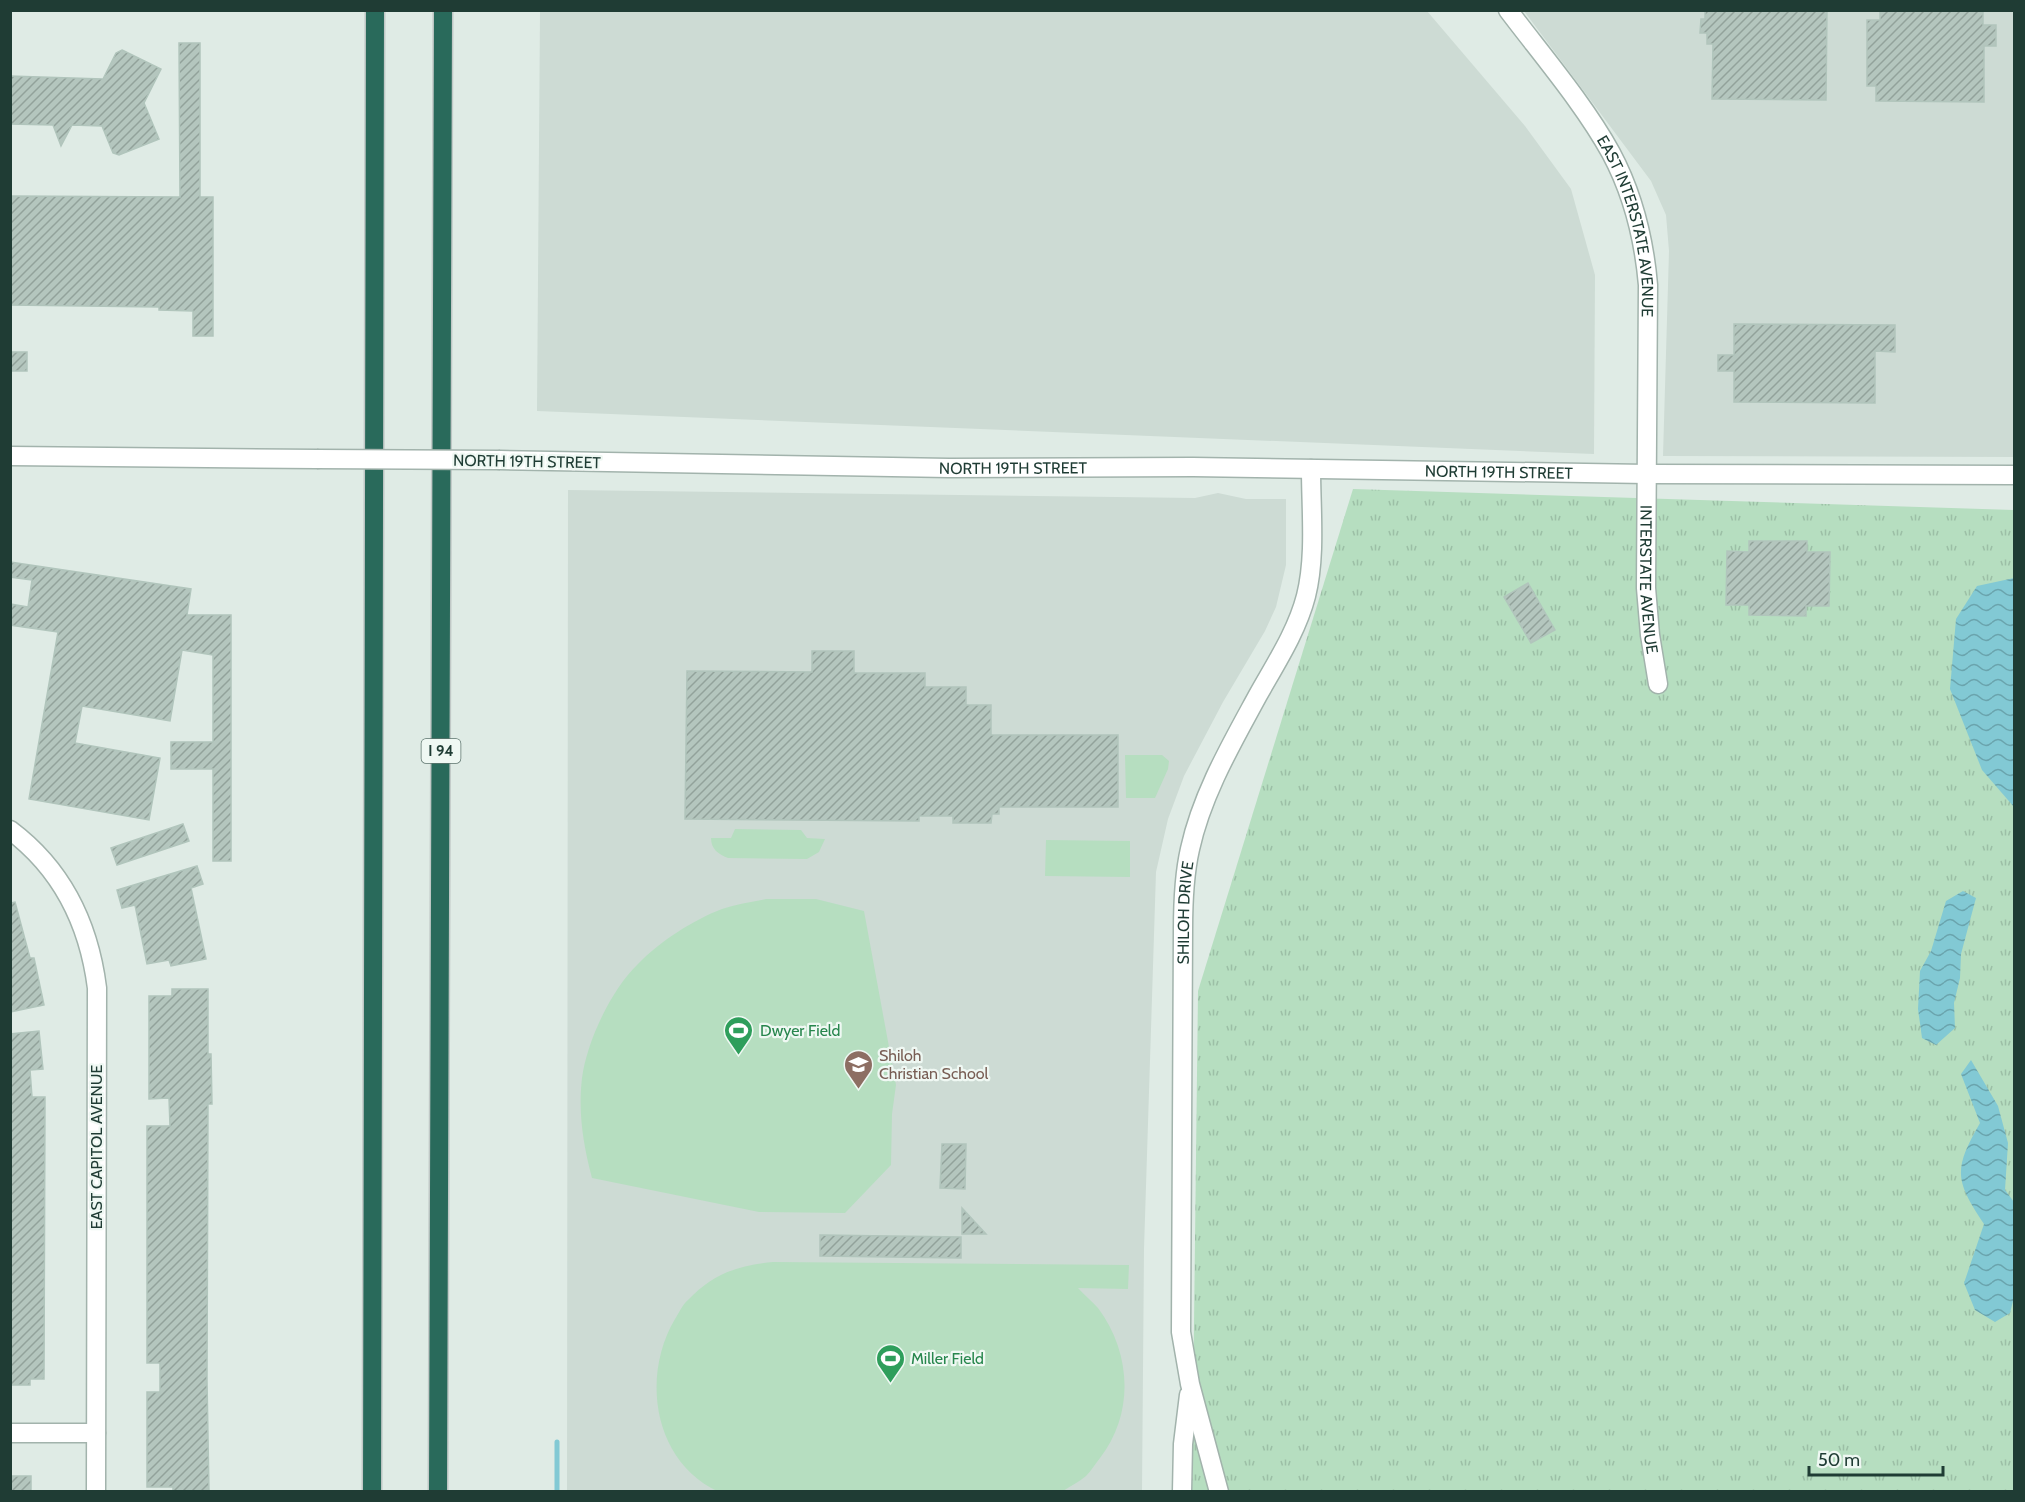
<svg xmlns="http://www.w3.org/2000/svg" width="2025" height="1502" font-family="Cabin,sans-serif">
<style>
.built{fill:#cddbd4}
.grass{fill:url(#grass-tufts)}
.park{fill:#b6dec0}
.water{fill:url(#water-waves)}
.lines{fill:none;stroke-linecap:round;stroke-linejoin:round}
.stream{stroke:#82c9d4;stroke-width:5}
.building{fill:url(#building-hatch);stroke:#b1c5bc;stroke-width:1.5}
.minor-casing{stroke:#a2b3ac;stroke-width:21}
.highway-casing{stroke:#c0c8c6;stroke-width:21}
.minor{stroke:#fff;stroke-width:18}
.highway{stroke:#296a5b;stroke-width:18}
.minor-bridge-casing{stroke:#a2b3ac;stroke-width:21;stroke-linecap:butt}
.minor-bridge{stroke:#fff;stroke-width:18}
.labels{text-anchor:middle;stroke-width:4.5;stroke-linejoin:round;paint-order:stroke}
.shield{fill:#eff8f3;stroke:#5d746d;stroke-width:1.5}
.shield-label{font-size:15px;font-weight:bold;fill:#1f3c34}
.street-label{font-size:16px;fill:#1f3c34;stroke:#eff8f3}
.leisure-label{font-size:16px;fill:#27864d;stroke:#eff8f3;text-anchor:start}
.education-label{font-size:16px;fill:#785e54;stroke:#eff8f3;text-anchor:start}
</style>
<defs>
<pattern id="grass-tufts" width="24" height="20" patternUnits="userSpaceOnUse" patternTransform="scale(1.5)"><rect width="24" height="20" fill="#b6dec0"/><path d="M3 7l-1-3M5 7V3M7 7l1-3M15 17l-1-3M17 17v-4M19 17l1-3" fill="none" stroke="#9cbfa6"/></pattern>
<pattern id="water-waves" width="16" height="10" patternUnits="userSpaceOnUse" patternTransform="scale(1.5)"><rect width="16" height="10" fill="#82c9d4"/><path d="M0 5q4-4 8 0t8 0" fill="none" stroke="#6aa4ad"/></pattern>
<pattern id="building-hatch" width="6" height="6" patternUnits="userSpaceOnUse" patternTransform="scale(1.5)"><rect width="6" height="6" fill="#b4c6be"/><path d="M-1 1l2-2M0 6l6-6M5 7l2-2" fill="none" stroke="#92a29b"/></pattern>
</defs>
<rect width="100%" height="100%" fill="#dfebe5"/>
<g class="built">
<polygon points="540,11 1427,11 1525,126 1571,189 1595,275 1594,454 537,411"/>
<polygon points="1524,11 2014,11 2014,457 1663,456 1669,251 1666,215 1651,181"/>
<polygon points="568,490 1195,498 1218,493 1246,499 1286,499 1286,565 1276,607 1265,631 1223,702 1184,776 1168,819 1156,872 1144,1249 1142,1491 567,1492"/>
</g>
<polygon class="grass" points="1353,489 2014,510 2014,1491 1192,1492 1198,991"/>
<g class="park">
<polygon points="1125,755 1162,755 1169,761 1168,769 1155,798 1126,798"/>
<path d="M 735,829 L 801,830 L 807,838 L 825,839 L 819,852 L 807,859 L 728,858 C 718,854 711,849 711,838 L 731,838 Z"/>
<polygon points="1046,840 1130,841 1130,877 1045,876"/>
<path d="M 766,899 L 816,899 L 864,911 L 896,1085 L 892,1114 L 891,1165 L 845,1213 L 759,1212 L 592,1178 C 583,1144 578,1112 582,1078 C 587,1041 611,990 638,964 C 659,942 693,920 722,909 C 736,904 752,902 766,899 Z"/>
<path d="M 773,1262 L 1129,1265 L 1128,1289 L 1078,1288 C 1084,1295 1092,1301 1098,1308 C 1131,1352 1135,1413 1100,1458 C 1095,1464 1091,1471 1086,1476 C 1079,1482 1070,1486 1063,1491 L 719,1492 C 653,1462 641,1376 675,1319 C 679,1313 682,1305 688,1300 C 713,1274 738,1265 773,1262 Z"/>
</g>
<g class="water">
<polygon points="2014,578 2014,807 1982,770 1950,689 1956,619 1977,586"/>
<polygon points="1963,891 1976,898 1961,954 1960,978 1954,1003 1955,1028 1936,1045 1922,1038 1918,1009 1920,971 1931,951 1946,901"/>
<path d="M 1971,1060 L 1998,1106 L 2008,1143 L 2005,1190 L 2014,1202 L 2014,1297 L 2010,1313 L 1995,1322 L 1975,1310 L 1964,1283 L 1984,1224 C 1955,1180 1953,1170 1980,1123 L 1961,1074 Z"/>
</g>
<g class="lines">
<polyline class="stream" points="557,1492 557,1442"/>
</g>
<g class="building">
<polygon points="1705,10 1827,10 1826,100 1712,99 1713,44 1707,44 1707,33 1700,33 1701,19 1705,19"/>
<polygon points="1880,10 1983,10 1983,25 1996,25 1996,46 1984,46 1984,102 1876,101 1876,86 1867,86 1867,20 1880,20"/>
<polygon points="179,43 200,43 200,197 213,197 213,336 193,336 193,311 159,310 159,307 10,305 10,196 180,197"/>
<polygon points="122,50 161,69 144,103 159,139 119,155 113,153 102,126 72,125 61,146 53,125 10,124 10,76 103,79 116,53"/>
<polygon points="1734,324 1895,325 1895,352 1875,351 1875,403 1734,402 1734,371 1718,371 1718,355 1734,355"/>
<rect x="10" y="352" width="17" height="19"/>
<polygon points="1749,541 1807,541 1807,552 1830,552 1829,606 1806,606 1806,616 1749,615 1749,605 1726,605 1727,551 1749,552"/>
<polygon points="10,562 191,589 187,615 231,615 231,861 213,861 213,769 171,769 171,742 213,742 213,655 182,650 170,721 82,706 75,743 160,758 149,820 29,799 58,632 10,625 10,604 28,607 32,580 10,577"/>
<polygon points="1528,583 1555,630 1531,643 1504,597"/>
<polygon points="812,651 854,651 854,673 925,673 925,687 966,687 966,705 991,705 991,735 1118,735 1118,807 999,807 999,814 992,814 991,823 953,823 953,816 919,816 919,821 685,819 687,671 812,672"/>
<polygon points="183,824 189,841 117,865 111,848"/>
<polygon points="197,866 203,884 191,888 206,959 171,966 169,960 147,964 135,905 122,908 117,890"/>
<polygon points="15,902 30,958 34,958 44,1005 10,1012 10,903"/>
<polygon points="172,989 208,989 208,1054 211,1054 212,1104 208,1104 207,1381 209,1491 173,1491 173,1487 147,1487 147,1392 160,1392 160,1363 147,1363 147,1126 170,1126 169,1098 149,1099 149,996 172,996"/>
<polygon points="39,1031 43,1069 30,1070 32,1097 45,1097 44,1379 30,1379 30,1385 10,1385 10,1034"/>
<polygon points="942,1144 966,1144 965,1189 940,1188"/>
<polygon points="962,1208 986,1234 962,1234"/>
<polygon points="820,1235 961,1237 961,1258 820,1256"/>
<rect x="10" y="1476" width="21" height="15"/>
</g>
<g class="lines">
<defs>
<g id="minor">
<path id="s1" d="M 1508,10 C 1542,55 1584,104 1611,153 C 1633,194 1644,239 1648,285 L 1646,588 L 1650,635 L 1658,684"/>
<polyline points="10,456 317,459"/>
<path id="s2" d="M 500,460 L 949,468 L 1193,467 L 1647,474 L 2014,475"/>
<path d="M 10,830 C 62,869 89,925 97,988 L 96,1492"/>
<polyline points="10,1433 96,1433"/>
<polyline points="1182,1492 1183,1444 1189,1395"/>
<path id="s3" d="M 1219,1492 L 1190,1384 L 1181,1332 L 1183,930 C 1183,903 1184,875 1190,849 C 1202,794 1232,743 1258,695 C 1276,663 1297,631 1306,596 C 1316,556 1311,510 1311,469"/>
</g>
<g id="highway">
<polyline points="372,1492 375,10"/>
<polyline points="438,1492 443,10"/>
</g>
</defs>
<use href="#minor" class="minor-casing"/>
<use href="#highway" class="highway-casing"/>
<use href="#minor" class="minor"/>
<use href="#highway" class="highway"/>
<defs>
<polyline id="minor-bridge" points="317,459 500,460"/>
</defs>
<use href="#minor-bridge" class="minor-bridge-casing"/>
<use href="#minor-bridge" class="minor-bridge"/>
</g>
<defs>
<symbol id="stadium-pin" viewBox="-11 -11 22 30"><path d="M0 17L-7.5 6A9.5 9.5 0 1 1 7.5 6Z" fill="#2e9e5b" stroke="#eff8f3"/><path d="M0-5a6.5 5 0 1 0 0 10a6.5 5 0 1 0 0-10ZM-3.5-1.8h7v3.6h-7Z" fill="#fff"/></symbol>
<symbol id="school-pin" viewBox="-11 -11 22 30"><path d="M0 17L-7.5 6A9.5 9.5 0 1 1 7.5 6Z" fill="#8d6e63" stroke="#eff8f3"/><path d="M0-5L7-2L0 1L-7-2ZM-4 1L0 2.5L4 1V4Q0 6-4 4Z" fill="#fff"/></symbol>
</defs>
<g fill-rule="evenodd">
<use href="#stadium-pin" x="722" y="1014" width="33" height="45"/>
<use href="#school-pin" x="842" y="1048" width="33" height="45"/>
<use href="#stadium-pin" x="874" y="1342" width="33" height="45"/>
</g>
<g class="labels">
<rect class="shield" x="421.5" y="739" width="39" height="24" rx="4.5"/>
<g class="shield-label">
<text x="441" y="756">I 94</text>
</g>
<g class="street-label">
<text dy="6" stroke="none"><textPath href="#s1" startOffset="252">EAST INTERSTATE AVENUE</textPath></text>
<text transform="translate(527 461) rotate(1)" y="6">NORTH 19TH STREET</text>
<text dy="6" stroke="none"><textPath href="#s2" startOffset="513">NORTH 19TH STREET</textPath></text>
<text dy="6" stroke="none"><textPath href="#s2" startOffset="999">NORTH 19TH STREET</textPath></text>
<text dy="6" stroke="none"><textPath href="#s1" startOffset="609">INTERSTATE AVENUE</textPath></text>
<text dy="6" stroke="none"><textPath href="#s3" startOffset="584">SHILOH DRIVE</textPath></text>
<text transform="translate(96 1147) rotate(-90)" y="6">EAST CAPITOL AVENUE</text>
</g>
<g class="leisure-label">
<text x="760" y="1036">Dwyer Field</text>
<text x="911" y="1364">Miller Field</text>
</g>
<g class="education-label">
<text x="879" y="1061">Shiloh<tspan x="879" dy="18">Christian School</tspan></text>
</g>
</g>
<rect width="2025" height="1502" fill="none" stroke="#1f3c34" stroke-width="24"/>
<path d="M1809 1466v9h134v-9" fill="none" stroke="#1f3c34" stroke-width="3"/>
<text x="1818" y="1466" font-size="18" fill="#1f3c34" stroke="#eff8f3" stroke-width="4.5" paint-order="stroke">50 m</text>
</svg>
